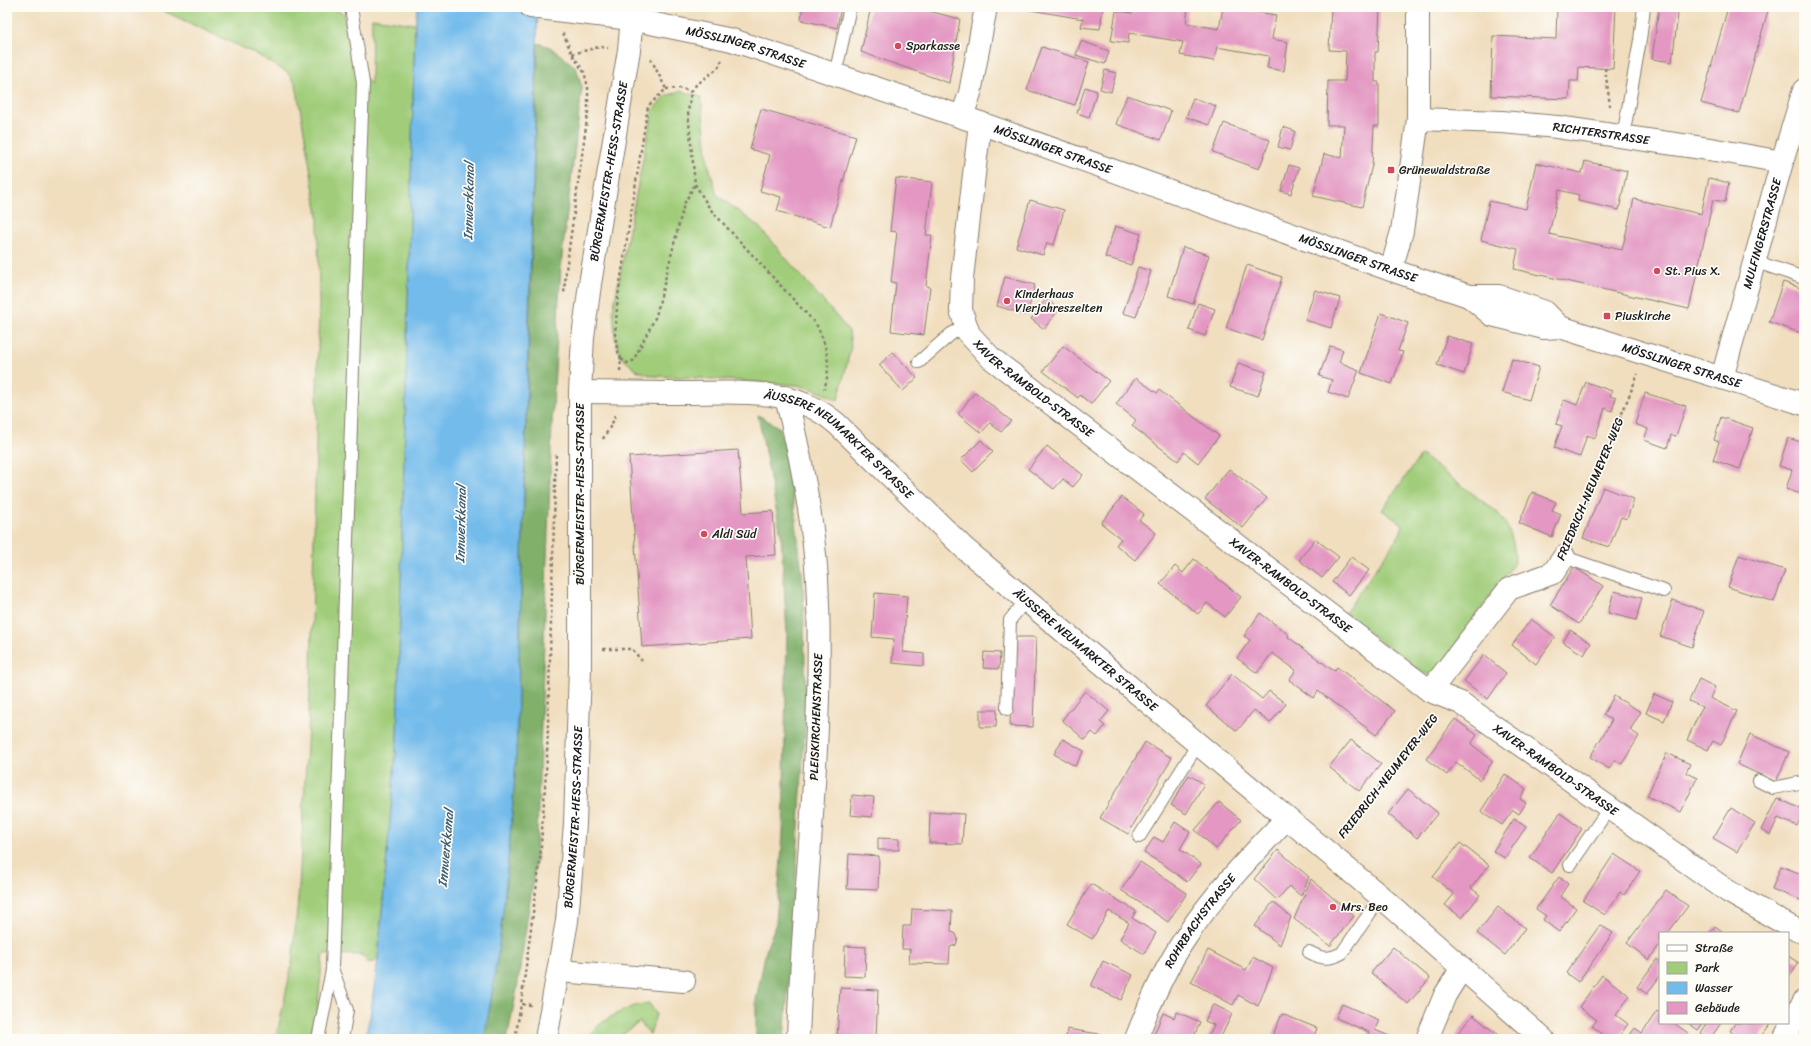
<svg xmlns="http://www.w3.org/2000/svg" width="1811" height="1046" font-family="Sriracha,sans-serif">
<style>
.green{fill:#a1cd7a;stroke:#5e744b}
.forest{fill:#80b06a;stroke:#4e6643}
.water{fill:#73bbeb;stroke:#486c84}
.building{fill:#e397c2}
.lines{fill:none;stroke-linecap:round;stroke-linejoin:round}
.lane-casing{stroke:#867d6e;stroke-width:14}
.street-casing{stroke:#867d6e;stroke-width:24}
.secondary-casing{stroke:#867d6e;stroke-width:24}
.path{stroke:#867d6e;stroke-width:2.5;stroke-dasharray:3 3;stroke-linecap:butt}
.lane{stroke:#fff;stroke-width:12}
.street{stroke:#fff;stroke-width:22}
.secondary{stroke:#fff;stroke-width:22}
.poi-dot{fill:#d1495b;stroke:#fdfcf7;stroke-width:1.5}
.labels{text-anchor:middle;stroke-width:3.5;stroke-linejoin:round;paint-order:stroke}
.poi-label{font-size:12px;fill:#1c1c1c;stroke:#fdfcf7;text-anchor:start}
.street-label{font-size:12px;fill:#1c1c1c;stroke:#fdfcf7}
.water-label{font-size:13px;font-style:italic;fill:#3f5c6f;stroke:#fdfcf7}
</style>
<rect width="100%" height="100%" fill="#fdfcf7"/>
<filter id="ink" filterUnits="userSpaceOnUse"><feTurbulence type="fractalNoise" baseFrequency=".025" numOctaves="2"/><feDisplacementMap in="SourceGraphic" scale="8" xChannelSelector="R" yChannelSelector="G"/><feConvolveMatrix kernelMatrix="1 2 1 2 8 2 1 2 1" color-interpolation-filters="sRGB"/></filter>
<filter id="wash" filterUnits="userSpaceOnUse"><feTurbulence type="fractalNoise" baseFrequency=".012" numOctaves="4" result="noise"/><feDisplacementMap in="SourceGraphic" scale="16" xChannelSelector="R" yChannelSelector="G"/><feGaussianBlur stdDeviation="0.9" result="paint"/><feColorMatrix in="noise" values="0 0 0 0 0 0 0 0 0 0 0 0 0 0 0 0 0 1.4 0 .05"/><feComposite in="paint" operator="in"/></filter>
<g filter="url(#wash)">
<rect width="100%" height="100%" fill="#f1debf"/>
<g class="green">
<polygon points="155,7 327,7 343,13 354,62 371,85 372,18 415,24 397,739 378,959 374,962 368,963 362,955 323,954 317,1011 309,1039 276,1039 292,964 299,888 311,674 319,303 318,215 296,84 287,72 256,54"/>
<polygon points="681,91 701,97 708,163 717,195 758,226 849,331 851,347 838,400 813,389 797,385 699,378 653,376 636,370 621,357 615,337 613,310 653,109 666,96"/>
<path d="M 1421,455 L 1497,512 C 1510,527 1515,542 1515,562 L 1437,670 L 1429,675 L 1408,664 L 1345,613 L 1400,534 L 1403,525 L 1382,510 Z"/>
<path d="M 649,1003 L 656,1014 L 650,1035 L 640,1022 L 616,1039 L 586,1039 C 600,1020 626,1006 649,1003 Z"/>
</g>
<g class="forest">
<path d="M 538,43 L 550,47 L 576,67 L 582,88 L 561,264 L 552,423 L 536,860 L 517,989 L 507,1039 L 484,1039 C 502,947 509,854 516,761 Z"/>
<polygon points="758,415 780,428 792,488 803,582 806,707 793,927 784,1039 756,1039 756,1000 766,950 776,923 783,834 787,633 781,535"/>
</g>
<path class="water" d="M 417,7 L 538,7 L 516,761 C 509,854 502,947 484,1039 L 364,1039 L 370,1017 L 378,959 L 397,739 L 415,24 Z"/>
<g id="blocks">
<g class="building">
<polygon points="803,7 841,7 837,28 801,20"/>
<polygon points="871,7 913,7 960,19 949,83 861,52"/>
<polygon points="1025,7 1103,7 1100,29 1081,27 1083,19 1025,9"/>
<polygon points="1134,7 1188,7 1186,23 1219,29 1223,7 1276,15 1272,39 1288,42 1284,71 1267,68 1269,56 1217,47 1214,61 1180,55 1183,42 1129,33 1128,43 1111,41 1116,11 1133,13"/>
<polygon points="1331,7 1380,7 1378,52 1375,52 1375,82 1379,82 1379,126 1374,126 1372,165 1362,207 1313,196 1324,154 1342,158 1344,125 1327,125 1328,81 1345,81 1346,51 1329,50"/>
<polygon points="1557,7 1616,7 1613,69 1579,67 1578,81 1570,81 1569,99 1491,96 1493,36 1556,39"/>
<polygon points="1659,7 1679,7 1672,62 1652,59"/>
<polygon points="1728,7 1769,7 1739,113 1701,103"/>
<polygon points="1081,41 1109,51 1105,64 1076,55"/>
<polygon points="1042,47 1089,62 1075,105 1027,90"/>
<polygon points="1105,70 1116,73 1111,92 1100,89"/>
<polygon points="1085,87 1097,91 1089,117 1077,113"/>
<polygon points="1127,95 1171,111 1161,140 1116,124"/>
<polygon points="1193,98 1216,106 1209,125 1186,117"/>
<polygon points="761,109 856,136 830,227 777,211 781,197 760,191 770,155 750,149"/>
<polygon points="1224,123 1270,140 1259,169 1213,152"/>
<polygon points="1283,127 1295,131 1290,150 1278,147"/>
<polygon points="1585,161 1627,171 1619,210 1578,201 1579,195 1559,190 1549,234 1622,250 1634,199 1701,214 1709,178 1729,183 1725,202 1713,200 1689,309 1514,269 1518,249 1481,240 1489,201 1526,209 1536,163 1582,173"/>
<polygon points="1289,165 1299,168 1291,194 1281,191"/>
<polygon points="896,178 932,182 926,235 932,235 926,286 930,287 924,335 891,331 896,283 891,282 897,232 890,231"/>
<polygon points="1030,200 1064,210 1054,245 1047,243 1043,255 1016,247"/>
<polygon points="1115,226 1141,234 1131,265 1105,257"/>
<polygon points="1183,247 1209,255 1193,304 1168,296"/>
<polygon points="1247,265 1282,277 1262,340 1226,328"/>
<polygon points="1138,267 1151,271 1136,317 1123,313"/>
<polygon points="1005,277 1035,285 1027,315 997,306"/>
<polygon points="1783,282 1804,289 1804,334 1769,322"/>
<polygon points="1315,290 1340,298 1331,328 1305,320"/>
<polygon points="1046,299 1059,309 1044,329 1031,319"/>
<polygon points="1198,303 1215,309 1205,336 1189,330"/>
<polygon points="1381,313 1408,323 1398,351 1403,352 1392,384 1361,373"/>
<polygon points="1447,336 1473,344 1464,374 1437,365"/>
<polygon points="1063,346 1109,381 1091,404 1080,395 1078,398 1043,371"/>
<polygon points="1330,346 1343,350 1339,362 1359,370 1348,399 1328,392 1332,380 1319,376"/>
<polygon points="893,352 917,378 903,391 879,365"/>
<polygon points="1512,359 1539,367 1529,400 1502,392"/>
<polygon points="1238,363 1266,372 1258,396 1230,387"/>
<polygon points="1136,378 1157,393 1159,390 1219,436 1198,463 1184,452 1178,461 1132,426 1136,420 1116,404"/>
<polygon points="1586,382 1612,391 1610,396 1616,398 1612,411 1605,408 1595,438 1587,435 1580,457 1554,448 1562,426 1556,424 1564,400 1577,405"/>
<polygon points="975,392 1011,421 1001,432 990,423 981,433 958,414"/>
<polygon points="1645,393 1686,406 1676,436 1671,435 1667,448 1644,440 1648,429 1635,424"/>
<polygon points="1721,417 1753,428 1740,469 1713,460 1719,442 1714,440"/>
<polygon points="1788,438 1804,443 1804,495 1786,489 1792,470 1779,466"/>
<polygon points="981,440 993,452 973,472 961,460"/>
<polygon points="1047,446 1083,475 1073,487 1063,479 1054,489 1028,469"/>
<polygon points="738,450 743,513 773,511 776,555 746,557 751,639 642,647 629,457"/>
<polygon points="1229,469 1267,498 1243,528 1205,499"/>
<polygon points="1603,487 1634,499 1627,519 1621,517 1609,547 1583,538"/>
<polygon points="1532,492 1556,502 1552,510 1561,514 1552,537 1519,523"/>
<polygon points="1122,497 1144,514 1139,520 1156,533 1135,560 1116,545 1121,539 1101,523"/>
<polygon points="1315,539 1339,557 1322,578 1299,560"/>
<polygon points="1739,555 1785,570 1774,602 1728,587"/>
<polygon points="1351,557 1369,570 1349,595 1332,582"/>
<polygon points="1194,559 1241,597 1225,617 1207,603 1198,614 1160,584 1175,566 1183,573"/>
<polygon points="1574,567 1603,586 1579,624 1550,605"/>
<polygon points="1614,591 1642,598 1636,620 1608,613"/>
<polygon points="875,593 907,596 903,652 924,654 924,666 892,663 894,639 872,637"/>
<polygon points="1673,600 1704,611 1692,647 1660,636"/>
<polygon points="1260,613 1289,635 1288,637 1334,671 1337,667 1395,711 1376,735 1318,691 1314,698 1289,680 1296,670 1272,653 1257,673 1237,658 1250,640 1244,636"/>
<polygon points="1531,619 1555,637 1536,664 1512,645"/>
<polygon points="1570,630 1591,643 1584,655 1563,642"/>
<polygon points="1013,637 1036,637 1033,727 1010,726"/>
<polygon points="984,652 1000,653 999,669 983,668"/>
<polygon points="1484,655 1506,673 1488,699 1464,681"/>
<polygon points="1232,674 1262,699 1269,691 1286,704 1270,723 1254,710 1237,731 1206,706"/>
<polygon points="1699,679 1715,687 1710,698 1737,711 1721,745 1713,741 1708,750 1687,740 1702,707 1689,701"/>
<polygon points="1085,691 1109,711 1100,722 1105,726 1097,736 1092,732 1085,740 1062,720"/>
<polygon points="1654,694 1672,702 1664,721 1646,713"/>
<polygon points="1614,696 1641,712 1630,730 1639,736 1622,764 1615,760 1609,769 1590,757 1612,720 1603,715"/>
<polygon points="980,710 997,710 996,727 980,727"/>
<polygon points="1455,719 1477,735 1471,744 1493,761 1480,780 1456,762 1447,775 1426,759"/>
<polygon points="1750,734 1789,752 1776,782 1737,764"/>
<polygon points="1063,739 1084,751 1075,766 1054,754"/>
<polygon points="1351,740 1381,764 1359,791 1329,767"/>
<polygon points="1145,742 1172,758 1128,834 1100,818"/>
<polygon points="1667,753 1690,764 1686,773 1697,778 1681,812 1647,796"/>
<polygon points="1505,774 1526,789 1520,799 1526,803 1519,814 1513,810 1502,825 1481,811"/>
<polygon points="1189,775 1204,784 1186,814 1171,805"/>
<polygon points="1408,789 1438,813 1417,838 1388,814"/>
<polygon points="852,795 874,797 872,817 850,815"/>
<polygon points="1804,796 1804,810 1797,826 1778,818 1770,835 1761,830 1777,798 1799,808"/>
<polygon points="1219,802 1241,820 1216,849 1195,830"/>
<polygon points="1731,808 1755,823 1737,852 1713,838"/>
<polygon points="930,812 964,814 962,844 929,843"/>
<polygon points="1560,813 1582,829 1552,873 1530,858"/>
<polygon points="1514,819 1526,827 1505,858 1493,851"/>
<polygon points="1175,822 1190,832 1180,849 1201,864 1187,882 1166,866 1144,853 1154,837 1163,842"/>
<polygon points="878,838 899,839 899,850 878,850"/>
<polygon points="1460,843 1489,865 1471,888 1480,895 1462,918 1445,905 1454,894 1433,877"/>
<polygon points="1278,850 1309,877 1301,896 1289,886 1277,900 1254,879"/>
<polygon points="849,854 879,856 878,890 847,889"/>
<polygon points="1614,854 1640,871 1624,895 1620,892 1605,915 1583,901"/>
<polygon points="1140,862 1187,893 1168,922 1121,890"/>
<polygon points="1781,866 1804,875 1803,901 1772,889"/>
<polygon points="1559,877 1568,884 1560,896 1576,908 1559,932 1543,920 1546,916 1536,909"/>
<polygon points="1311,879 1354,916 1330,946 1294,919"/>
<polygon points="1091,884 1136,911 1132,918 1156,933 1144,954 1120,939 1129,923 1109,911 1092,939 1067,924"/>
<polygon points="1666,890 1688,906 1668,933 1660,933 1660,944 1649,960 1627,943"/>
<polygon points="1273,902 1291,917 1280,945 1255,926"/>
<polygon points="1498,907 1525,928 1505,955 1477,933"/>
<polygon points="912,909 952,911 951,931 956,934 958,939 956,945 950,947 949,964 909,963 910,949 902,949 903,926 911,926"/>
<polygon points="1600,925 1613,933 1578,982 1566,973"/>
<polygon points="1715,926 1725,933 1710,933"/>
<polygon points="845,946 866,947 865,977 844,976"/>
<polygon points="1393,947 1430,978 1408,1004 1371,973"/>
<polygon points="1208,950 1246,970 1253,957 1273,968 1258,1006 1238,995 1233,1005 1191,982"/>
<polygon points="1788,956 1799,963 1788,979"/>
<polygon points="1657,959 1660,961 1660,976 1647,994 1637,987"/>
<polygon points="1103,961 1133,975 1121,1000 1091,986"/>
<polygon points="1602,975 1630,996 1616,1015 1628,1024 1617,1039 1609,1039 1592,1026 1597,1020 1579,1007"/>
<polygon points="840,988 878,990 876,1039 837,1039"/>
<polygon points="1213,1004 1232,1014 1220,1039 1207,1039 1214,1025 1205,1021"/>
<polygon points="1342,1004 1379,1020 1375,1030 1396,1039 1366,1039 1369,1032 1336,1018"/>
<polygon points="1657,1011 1660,1013 1660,1023 1674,1023 1688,1033 1684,1039 1627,1039 1635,1028 1642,1033"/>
<polygon points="1177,1012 1200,1022 1193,1039 1152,1039 1163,1013 1174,1018"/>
<polygon points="1282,1014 1317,1028 1313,1039 1271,1039"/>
<polygon points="1473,1015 1497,1034 1495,1036 1499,1039 1453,1039"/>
<polygon points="1688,1023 1703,1023 1698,1030"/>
<polygon points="1707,1023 1721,1023 1710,1039 1701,1033"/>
<polygon points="1735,1023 1771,1023 1759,1039 1741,1039 1730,1031"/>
<polygon points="1067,1029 1106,1035 1105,1039 1066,1039"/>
</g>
</g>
</g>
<g filter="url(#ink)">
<use href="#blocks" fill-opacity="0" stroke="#867d6e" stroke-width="1"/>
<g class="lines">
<defs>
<g id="lane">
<polyline points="835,75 850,7"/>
<polyline points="1623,137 1640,40 1644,7"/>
<polyline points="1754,261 1804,278"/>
<polyline points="919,362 951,334 966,326"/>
<polyline points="1564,557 1664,591"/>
<polyline points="1007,709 1010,620 1026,600"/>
<polyline points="1759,781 1773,788 1804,782"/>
<polyline points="1139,837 1198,744"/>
<polyline points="1570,865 1610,807"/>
<path d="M 1309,952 C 1322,959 1329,960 1342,953 L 1381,897"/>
<polyline points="318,1039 332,970"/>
<polyline points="342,1039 347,1010 332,968 363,83 351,7"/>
</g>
<g id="street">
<polyline points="962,117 970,93 986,7"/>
<path id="s1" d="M 1418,119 L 1502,122 L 1557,127 L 1716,150 L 1782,162"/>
<path id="s2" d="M 980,123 L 962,278 L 961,310 L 969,334 L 991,358 L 1430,691 L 1461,703 L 1729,892 L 1789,926 L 1804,933"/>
<polyline points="1391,270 1402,231 1418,119 1418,7"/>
<path id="s3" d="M 1722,378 L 1782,162 L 1804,90"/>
<path id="s4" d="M 580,392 C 614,392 649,393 683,393 C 737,393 794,386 837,424 L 965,549 L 1381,897 L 1543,1039"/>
<path d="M 786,397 C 801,457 813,518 817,579 C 825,733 803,886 798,1039"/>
<polyline points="1430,691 1509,589 1553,573 1564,557"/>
<polyline points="559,971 684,981"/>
<path id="s5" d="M 1136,1039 C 1149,1005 1164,970 1184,940 C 1213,895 1250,857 1286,819"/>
<polyline points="1427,1039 1445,995 1462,968"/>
<polyline points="1784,1039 1804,1001"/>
</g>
<g id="secondary">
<path id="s6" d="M 531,7 L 631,19 L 732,40 L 980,123 L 1391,270 L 1469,296 L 1499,296 L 1545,312 L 1560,327"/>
<path id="s7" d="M 1469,296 L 1492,315 L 1544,328 L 1560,327 L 1804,404"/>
<path id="s8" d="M 546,1039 L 567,921 L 575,824 L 580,667 L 580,392 L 583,337 L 590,284 L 629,50 L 633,7"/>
</g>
</defs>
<use href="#lane" class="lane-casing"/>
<use href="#street" class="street-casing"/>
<use href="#secondary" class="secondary-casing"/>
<g class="path">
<polyline points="563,33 572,54 584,72 588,87 588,112 566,270 564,294"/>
<polyline points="572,54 599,47 608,48"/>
<path d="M 722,60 L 718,68 L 696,85 L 691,92 L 688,112 L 695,184 L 710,209 L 816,324 C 827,345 832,366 824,389"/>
<polyline points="1605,68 1610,106"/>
<polyline points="666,89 682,88 691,92"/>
<polyline points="621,359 627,363 633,361 656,316 684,204 695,184"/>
<polyline points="620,371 621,359 617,349 615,334 618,296 648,106 666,89 651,59"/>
<path d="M 603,439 C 607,431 614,423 615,414"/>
<polyline points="1572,536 1638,374"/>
<polyline points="603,649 632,649 642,661"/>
<polyline points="1341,835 1435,716"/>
<polyline points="531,1005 521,1004 540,860 547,757 556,453"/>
<polyline points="515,1039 521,1004"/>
</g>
<use href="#lane" class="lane"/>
<use href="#street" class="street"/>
<use href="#secondary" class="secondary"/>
</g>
</g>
<g class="poi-dot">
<circle cx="898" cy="46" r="4"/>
<rect x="1387" y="166" width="8" height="8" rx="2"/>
<circle cx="1657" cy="271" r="4"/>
<circle cx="1007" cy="301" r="4"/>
<rect x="1603" y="312" width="8" height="8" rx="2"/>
<circle cx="704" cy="534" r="4"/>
<circle cx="1333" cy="907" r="4"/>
</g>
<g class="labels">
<g class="poi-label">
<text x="906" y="50">Sparkasse</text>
<text x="1399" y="174">Grünewaldstraße</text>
<text x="1665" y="275">St. Pius X.</text>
<text x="1015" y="298">Kinderhaus<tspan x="1015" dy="14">Vierjahreszeiten</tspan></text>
<text x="1615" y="320">Piuskirche</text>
<text x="712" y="538">Aldi Süd</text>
<text x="1341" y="911">Mrs. Beo</text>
</g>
<g class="street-label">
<text dy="4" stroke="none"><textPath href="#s6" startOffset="219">MÖSSLINGER STRASSE</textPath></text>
<text dy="4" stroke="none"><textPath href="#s1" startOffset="184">RICHTERSTRASSE</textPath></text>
<text dy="4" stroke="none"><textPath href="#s6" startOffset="543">MÖSSLINGER STRASSE</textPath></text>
<text dy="4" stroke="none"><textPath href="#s8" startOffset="872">BÜRGERMEISTER-HESS-STRASSE</textPath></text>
<text dy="4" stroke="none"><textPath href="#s3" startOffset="150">MULFINGERSTRASSE</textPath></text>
<text dy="4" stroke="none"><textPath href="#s6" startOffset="867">MÖSSLINGER STRASSE</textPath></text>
<text dy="4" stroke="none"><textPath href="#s7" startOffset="227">MÖSSLINGER STRASSE</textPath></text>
<text dy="4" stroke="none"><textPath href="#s2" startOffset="298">XAVER-RAMBOLD-STRASSE</textPath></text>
<text dy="4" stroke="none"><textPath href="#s4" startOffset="276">ÄUSSERE NEUMARKTER STRASSE</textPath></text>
<text transform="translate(1590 489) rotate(-67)" y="4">FRIEDRICH-NEUMEYER-WEG</text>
<text transform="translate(580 494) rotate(-90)" y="4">BÜRGERMEISTER-HESS-STRASSE</text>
<text dy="4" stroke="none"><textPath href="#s2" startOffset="622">XAVER-RAMBOLD-STRASSE</textPath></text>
<text dy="4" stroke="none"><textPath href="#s4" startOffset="600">ÄUSSERE NEUMARKTER STRASSE</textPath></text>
<text transform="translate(816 717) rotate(-88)" y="4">PLEISKIRCHENSTRASSE</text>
<text dy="4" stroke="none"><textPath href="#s2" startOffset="946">XAVER-RAMBOLD-STRASSE</textPath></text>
<text transform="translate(1388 776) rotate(-52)" y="4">FRIEDRICH-NEUMEYER-WEG</text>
<text dy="4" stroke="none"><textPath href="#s8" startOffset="224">BÜRGERMEISTER-HESS-STRASSE</textPath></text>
<text dy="4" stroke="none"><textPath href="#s5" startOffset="135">ROHRBACHSTRASSE</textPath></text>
</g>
<g class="water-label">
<text transform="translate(468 201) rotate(-89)" y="5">Innwerkkanal</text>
<text transform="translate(460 524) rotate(-89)" y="5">Innwerkkanal</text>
<text transform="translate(445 848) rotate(-85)" y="5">Innwerkkanal</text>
</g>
</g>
<rect width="1811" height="1046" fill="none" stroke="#fdfcf7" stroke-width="24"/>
<rect x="1659" y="932" width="130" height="92" fill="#fdfcf7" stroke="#a3a29f"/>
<rect x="1667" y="945" width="20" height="6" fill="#ffffff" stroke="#a3a29f"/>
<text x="1695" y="952" font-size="12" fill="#1c1c1c">Straße</text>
<rect x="1667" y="962" width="20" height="12" fill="#a1cd7a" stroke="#a3a29f"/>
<text x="1695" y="972" font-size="12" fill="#1c1c1c">Park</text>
<rect x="1667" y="982" width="20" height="12" fill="#73bbeb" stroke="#a3a29f"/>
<text x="1695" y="992" font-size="12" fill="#1c1c1c">Wasser</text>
<rect x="1667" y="1002" width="20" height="12" fill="#e397c2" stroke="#a3a29f"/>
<text x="1695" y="1012" font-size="12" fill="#1c1c1c">Gebäude</text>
</svg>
